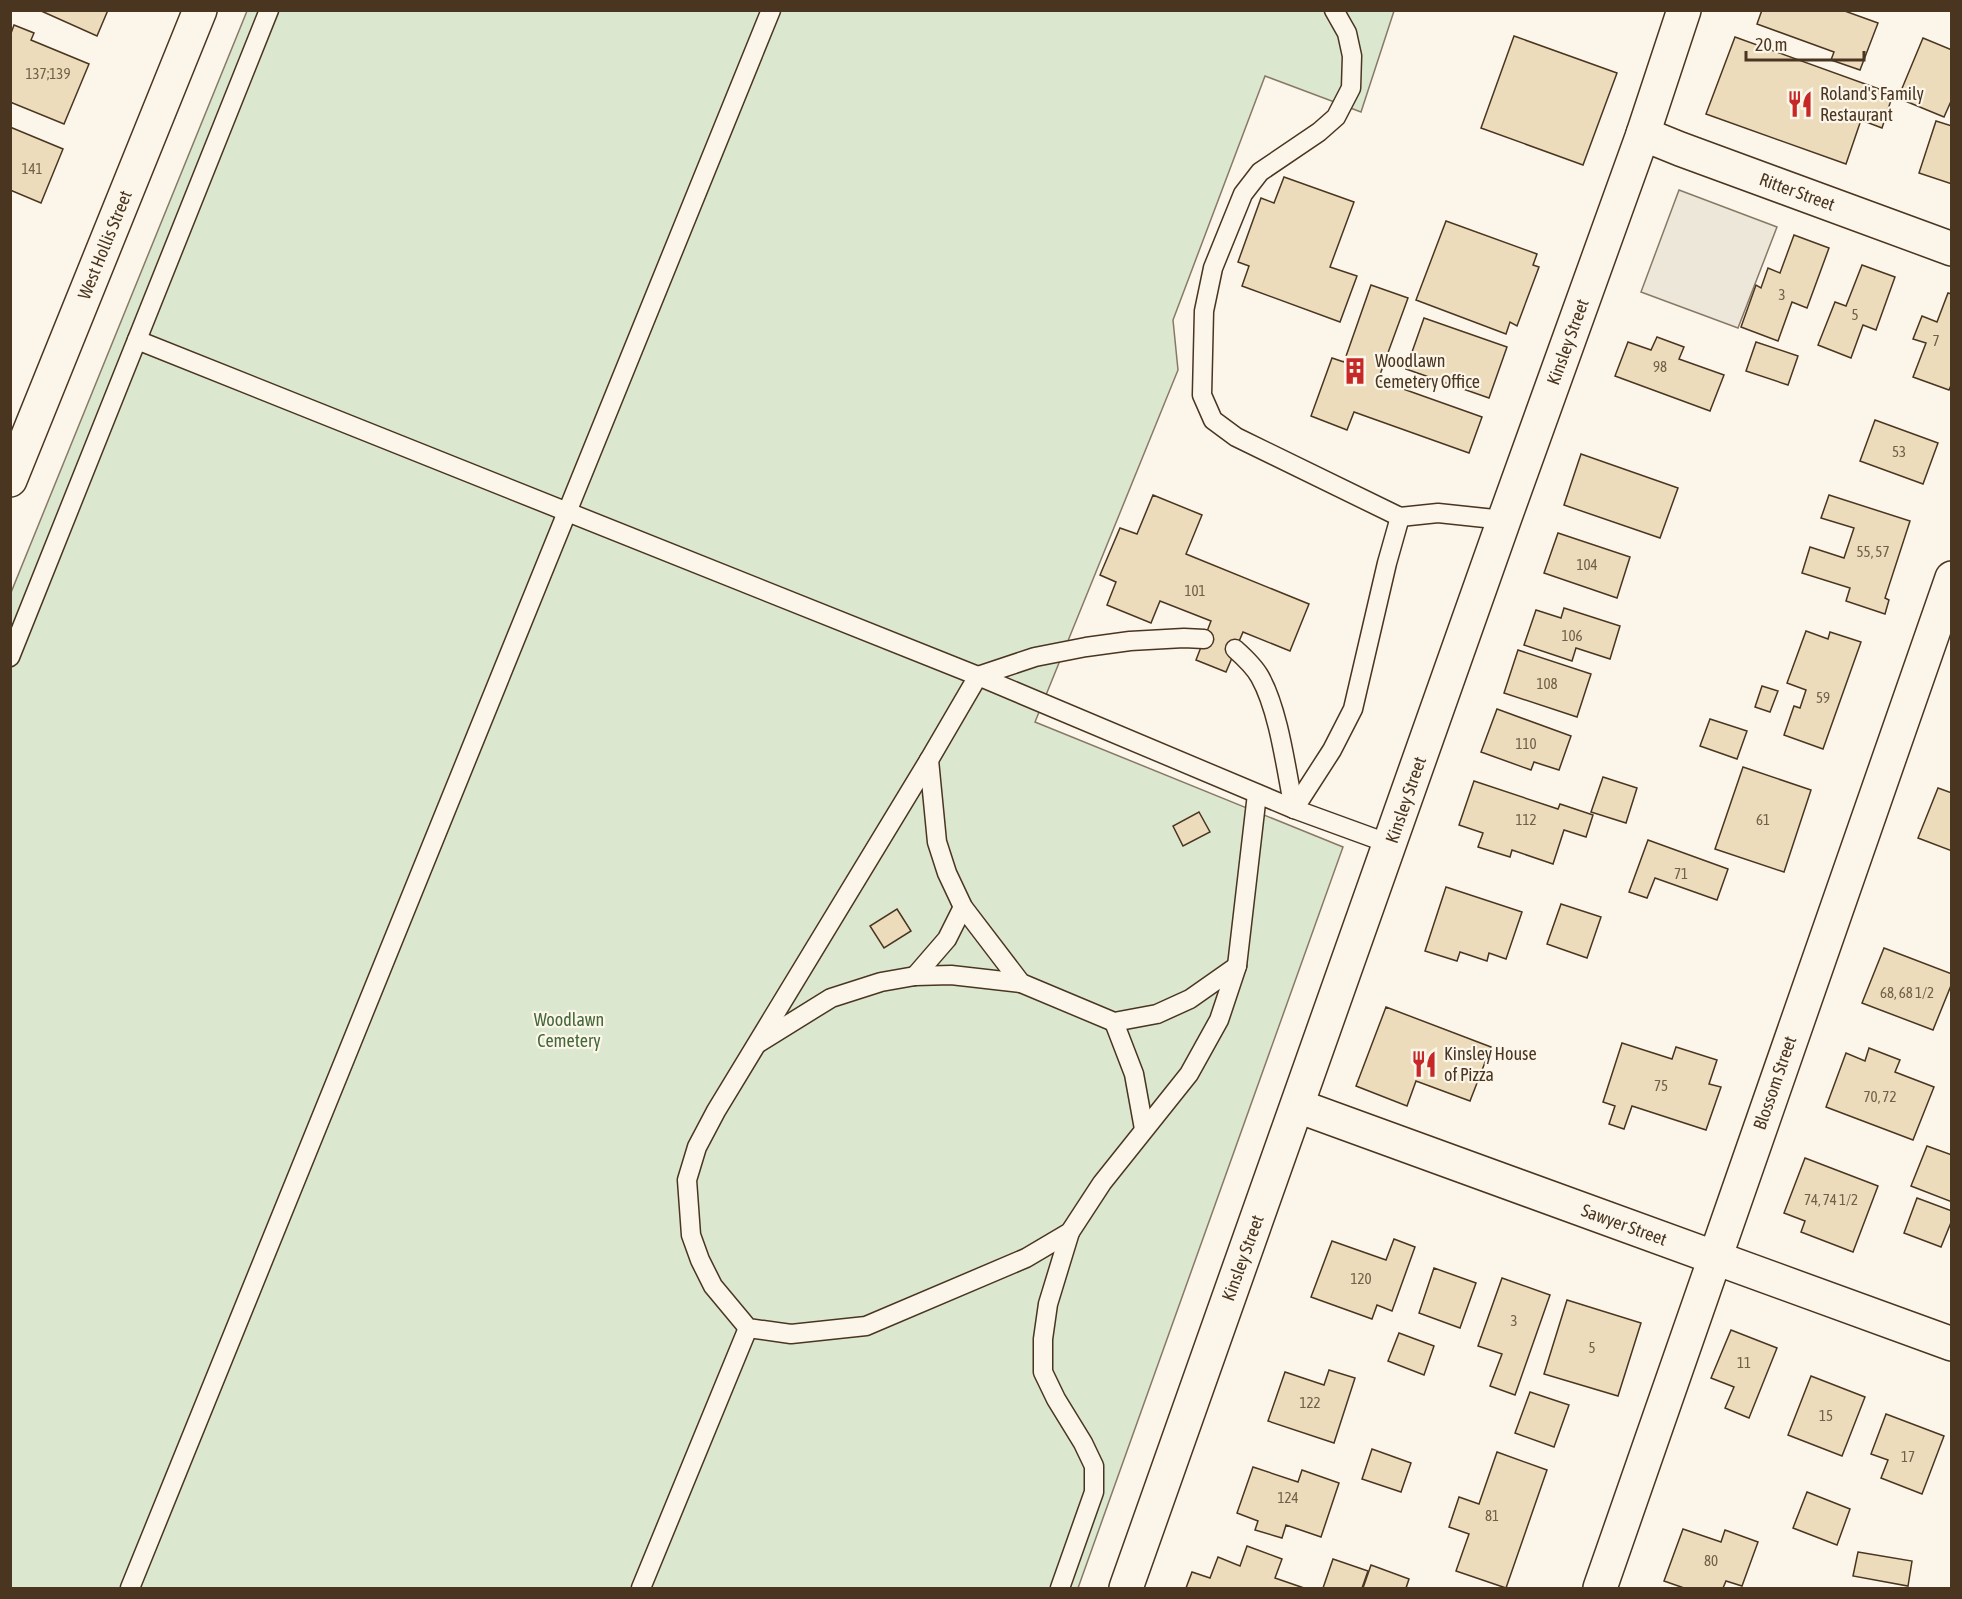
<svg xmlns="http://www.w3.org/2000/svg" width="1962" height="1599" font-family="'Asap Condensed',sans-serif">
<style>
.green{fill:#dce7d0;stroke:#887966;stroke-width:1.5}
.parking{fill:#ede7d9;stroke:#887966;stroke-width:1.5}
.building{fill:#ecdcbc;stroke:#4a3520;stroke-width:1.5}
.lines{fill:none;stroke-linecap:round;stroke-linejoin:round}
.service-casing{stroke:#4a3520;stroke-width:21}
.minor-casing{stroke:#4a3520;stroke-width:36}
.primary-casing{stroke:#4a3520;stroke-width:36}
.service{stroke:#fbf6e9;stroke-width:18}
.minor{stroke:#fbf6e9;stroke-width:33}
.primary{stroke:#fbf6e9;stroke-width:33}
.labels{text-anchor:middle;stroke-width:4.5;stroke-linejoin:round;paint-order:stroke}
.number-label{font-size:15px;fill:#725f47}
.poi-label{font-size:18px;fill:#4a3520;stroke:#fbf6e9;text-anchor:start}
.street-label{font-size:18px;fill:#4a3520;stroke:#fbf6e9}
.park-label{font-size:18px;fill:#436837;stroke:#fbf6e9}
</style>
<rect width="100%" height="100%" fill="#fbf6e9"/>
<polygon class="green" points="247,11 1394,11 1361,112 1265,76 1173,320 1178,370 1035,722 1343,847 1078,1588 11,1588 10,595"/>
<polygon class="parking" points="1679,190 1777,227 1738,328 1641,292"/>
<g class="building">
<polygon points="39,10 108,10 97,36"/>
<polygon points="1762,10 1842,10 1878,23 1860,70 1831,60 1834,52 1757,24"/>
<polygon points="14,25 34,33 31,40 89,64 64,124 10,102 10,36"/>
<polygon points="1514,36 1617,73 1583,165 1481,128"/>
<polygon points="1735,37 1893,94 1882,128 1861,120 1846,164 1706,114"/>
<polygon points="1923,38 1952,50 1952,99 1944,117 1898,98"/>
<polygon points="1936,121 1952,126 1952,184 1919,173"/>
<polygon points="10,127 63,149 41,203 10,190"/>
<polygon points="1284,177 1354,202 1330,267 1357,276 1340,322 1242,286 1249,266 1238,262 1261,198 1274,203"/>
<polygon points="1446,221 1537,254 1533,265 1539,267 1517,326 1510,322 1506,334 1416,300"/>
<polygon points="1794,235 1829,248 1807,308 1792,302 1778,341 1741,327 1756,285 1761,288 1768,268 1780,273"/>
<polygon points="1862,265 1895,277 1876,330 1863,325 1851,358 1818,345 1835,302 1846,306"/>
<polygon points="1371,285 1408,298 1378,380 1482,417 1469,453 1354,412 1347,430 1311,416 1332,358 1344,362"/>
<polygon points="1948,293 1952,294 1952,383 1949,390 1913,377 1926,343 1913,339 1922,316 1937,322"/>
<polygon points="1424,318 1507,347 1489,398 1406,369"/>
<polygon points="1657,337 1684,347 1679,359 1724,375 1710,411 1615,376 1628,342 1651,350"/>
<polygon points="1756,342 1798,356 1788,385 1746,371"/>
<polygon points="1875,420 1938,443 1923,484 1860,461"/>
<polygon points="1581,454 1678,488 1660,538 1564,505"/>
<polygon points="1153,495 1202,515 1186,554 1309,604 1290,651 1243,632 1226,672 1196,660 1211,621 1160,601 1151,623 1107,605 1116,582 1100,575 1120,528 1137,534"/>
<polygon points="1829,495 1910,521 1885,598 1889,600 1885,614 1846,601 1850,588 1802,573 1810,547 1844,558 1854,528 1821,518"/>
<polygon points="1558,533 1630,557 1617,598 1544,573"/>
<polygon points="1564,608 1620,626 1610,659 1576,648 1572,661 1524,645 1536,610 1561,618"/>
<polygon points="1806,631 1828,639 1830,632 1861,642 1823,749 1784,735 1794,706 1800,708 1806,690 1787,683"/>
<polygon points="1518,650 1591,674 1577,717 1504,693"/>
<polygon points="1762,686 1778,691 1770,712 1755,707"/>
<polygon points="1497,709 1571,736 1559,770 1534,762 1531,770 1481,752"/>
<polygon points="1710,719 1747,731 1737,759 1700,746"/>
<polygon points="1743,767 1811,790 1784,872 1715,849"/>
<polygon points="1603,777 1637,788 1626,823 1591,812"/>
<polygon points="1474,781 1558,809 1560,804 1593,815 1586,837 1564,830 1553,864 1512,850 1510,857 1478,847 1483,833 1459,825"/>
<polygon points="1938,788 1952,793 1952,851 1918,838"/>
<polygon points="1199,812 1210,832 1183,846 1173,826"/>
<polygon points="1648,840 1728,869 1717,900 1655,878 1647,898 1629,892"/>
<polygon points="1446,887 1522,912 1506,959 1489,953 1487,961 1460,952 1457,961 1425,951"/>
<polygon points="1561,904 1601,917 1587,958 1547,944"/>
<polygon points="897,909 911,931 884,948 870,926"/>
<polygon points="1884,948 1952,974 1952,983 1933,1030 1862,1003"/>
<polygon points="1386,1007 1491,1047 1470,1101 1416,1081 1407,1106 1356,1086"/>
<polygon points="1622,1043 1672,1059 1676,1047 1717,1060 1709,1084 1721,1087 1706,1130 1632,1106 1624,1129 1609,1124 1615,1106 1603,1102"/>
<polygon points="1869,1048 1900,1060 1895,1072 1934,1087 1913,1140 1826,1107 1846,1053 1865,1061"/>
<polygon points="1927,1146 1952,1155 1952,1202 1911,1186"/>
<polygon points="1805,1158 1878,1186 1853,1252 1801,1232 1805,1221 1784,1213"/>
<polygon points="1917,1198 1952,1211 1952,1220 1941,1247 1904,1233"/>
<polygon points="1394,1239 1415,1247 1392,1311 1377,1305 1372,1319 1311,1297 1332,1241 1386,1260"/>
<polygon points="1434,1268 1476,1283 1460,1328 1419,1313"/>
<polygon points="1502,1278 1550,1295 1515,1395 1490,1386 1502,1354 1478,1346"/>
<polygon points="1567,1300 1641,1323 1618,1396 1544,1374"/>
<polygon points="1731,1330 1777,1348 1749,1418 1725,1408 1734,1387 1711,1378"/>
<polygon points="1399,1333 1434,1346 1424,1375 1388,1361"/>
<polygon points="1329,1370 1355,1378 1334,1443 1268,1421 1285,1372 1324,1385"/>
<polygon points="1811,1376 1865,1397 1842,1456 1788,1435"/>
<polygon points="1530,1392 1569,1405 1554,1447 1515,1433"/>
<polygon points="1886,1414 1944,1436 1922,1494 1881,1478 1888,1460 1871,1454"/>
<polygon points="1372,1449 1411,1463 1401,1492 1362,1479"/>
<polygon points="1497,1452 1547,1470 1506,1588 1456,1571 1469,1534 1449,1527 1459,1497 1479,1504"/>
<polygon points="1253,1467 1298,1482 1302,1470 1339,1483 1321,1537 1286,1525 1282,1538 1255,1530 1258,1521 1237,1513"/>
<polygon points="1807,1492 1850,1509 1837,1545 1793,1528"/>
<polygon points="1683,1529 1721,1542 1725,1530 1758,1542 1742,1586 1726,1581 1723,1588 1684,1588 1664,1581"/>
<polygon points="1247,1546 1282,1559 1275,1578 1304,1588 1186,1588 1192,1572 1210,1578 1218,1557 1240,1566"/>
<polygon points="1858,1552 1912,1561 1908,1586 1853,1576"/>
<polygon points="1333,1559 1368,1571 1362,1588 1323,1588"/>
<polygon points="1371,1565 1409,1579 1406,1588 1363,1588"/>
</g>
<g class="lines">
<defs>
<g id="service">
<polyline points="1334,10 1347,33 1352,56 1351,88 1336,117 1319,132 1260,172 1243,194 1213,268 1204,311 1202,395 1213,420 1236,437 1400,517 1438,513 1504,520"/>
<polyline points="137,340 978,676 1294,809 1390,844"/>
<polyline points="1204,639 1184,638 1130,641 1086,647 1035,657 978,676 929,760 716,1111 697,1147 687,1180 691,1235 700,1260 713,1286 748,1328 791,1334 866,1326 1026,1258 1070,1232 1102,1183 1189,1074 1219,1020 1237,966 1257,794"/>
<path d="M 1235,649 C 1244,657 1254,666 1260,677 C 1279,711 1286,769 1294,809"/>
<polyline points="10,657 269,10"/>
<polyline points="929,760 937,842 947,873 963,907 1021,983 1114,1022 1157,1014 1190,999 1237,966"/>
<polyline points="1294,809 1332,750 1353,709 1387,563 1400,517"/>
<polyline points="915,976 947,939 963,907"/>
<polyline points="1114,1022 1134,1074 1144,1129"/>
<polyline points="760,1042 831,998 881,982 915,976 951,975 1021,983"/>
<polyline points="130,1588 771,10"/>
<polyline points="641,1588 748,1328"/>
<polyline points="1060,1588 1094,1492 1094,1466 1083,1443 1056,1399 1043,1372 1043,1339 1048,1304 1070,1232"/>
</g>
<g id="minor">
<polyline points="1643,134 1680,149 1952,249"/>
<polyline points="1298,1106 1952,1344"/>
<polyline points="1600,1588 1952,578"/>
</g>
<g id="primary">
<polyline points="10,480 200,10"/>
<polyline points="1126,1588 1504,520 1643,134 1684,10"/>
</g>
</defs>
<use href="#service" class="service-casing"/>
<use href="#minor" class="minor-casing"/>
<use href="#primary" class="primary-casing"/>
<use href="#service" class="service"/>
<use href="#minor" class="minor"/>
<use href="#primary" class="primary"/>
</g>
<defs>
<symbol id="restaurant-bare" viewBox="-9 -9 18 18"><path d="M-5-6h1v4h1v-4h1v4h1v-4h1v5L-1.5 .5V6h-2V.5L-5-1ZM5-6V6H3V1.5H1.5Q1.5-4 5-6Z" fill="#c62828" stroke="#fbf6e9" stroke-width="2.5" paint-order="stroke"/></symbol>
<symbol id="building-bare" viewBox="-9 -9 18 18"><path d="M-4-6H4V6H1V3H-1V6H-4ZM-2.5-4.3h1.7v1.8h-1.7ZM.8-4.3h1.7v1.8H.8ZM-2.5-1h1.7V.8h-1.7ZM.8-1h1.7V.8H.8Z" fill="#c62828" stroke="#fbf6e9" stroke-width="2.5" paint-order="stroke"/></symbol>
</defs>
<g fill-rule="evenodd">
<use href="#restaurant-bare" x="1781" y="85" width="38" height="38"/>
<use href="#building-bare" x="1336" y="352" width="38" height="38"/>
<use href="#restaurant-bare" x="1405" y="1045" width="38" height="38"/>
</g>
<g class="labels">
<g class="number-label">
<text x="48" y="79">137;139</text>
<text x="32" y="174">141</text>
<text x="1782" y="300">3</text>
<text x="1855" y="320">5</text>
<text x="1936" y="346">7</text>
<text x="1660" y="372">98</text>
<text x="1899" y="457">53</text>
<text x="1873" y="557">55, 57</text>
<text x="1587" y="570">104</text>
<text x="1195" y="596">101</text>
<text x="1572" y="641">106</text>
<text x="1547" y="689">108</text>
<text x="1823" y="703">59</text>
<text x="1526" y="749">110</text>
<text x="1526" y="825">112</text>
<text x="1763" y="825">61</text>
<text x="1681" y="879">71</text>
<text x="1907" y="998">68, 68 1/2</text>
<text x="1661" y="1091">75</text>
<text x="1880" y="1102">70, 72</text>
<text x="1831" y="1205">74, 74 1/2</text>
<text x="1361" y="1284">120</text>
<text x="1514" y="1326">3</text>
<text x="1592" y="1353">5</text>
<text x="1744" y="1368">11</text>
<text x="1310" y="1408">122</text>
<text x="1826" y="1421">15</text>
<text x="1908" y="1462">17</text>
<text x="1288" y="1503">124</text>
<text x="1492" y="1521">81</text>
<text x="1711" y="1566">80</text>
</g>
<g class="poi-label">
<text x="1820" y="100">Roland's Family<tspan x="1820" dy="21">Restaurant</tspan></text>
<text x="1375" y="367">Woodlawn<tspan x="1375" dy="21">Cemetery Office</tspan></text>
<text x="1444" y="1060">Kinsley House<tspan x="1444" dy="21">of Pizza</tspan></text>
</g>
<g class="street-label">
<text transform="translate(1797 192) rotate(20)" y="6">Ritter Street</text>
<text transform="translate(105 245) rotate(-68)" y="6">West Hollis Street</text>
<text transform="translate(1568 342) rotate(-70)" y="6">Kinsley Street</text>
<text transform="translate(1406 800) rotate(-71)" y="6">Kinsley Street</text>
<text transform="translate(1775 1083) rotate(-71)" y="6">Blossom Street</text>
<text transform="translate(1624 1225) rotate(20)" y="6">Sawyer Street</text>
<text transform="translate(1243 1258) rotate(-70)" y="6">Kinsley Street</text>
</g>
<g class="park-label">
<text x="569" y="1026">Woodlawn<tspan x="569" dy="21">Cemetery</tspan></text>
</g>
</g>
<rect width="1962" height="1599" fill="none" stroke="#4a3520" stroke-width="24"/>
<path d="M1746 51v9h118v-9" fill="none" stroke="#4a3520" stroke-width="3"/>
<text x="1755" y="51" font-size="18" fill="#4a3520" stroke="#fbf6e9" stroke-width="4.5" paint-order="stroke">20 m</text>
</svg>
